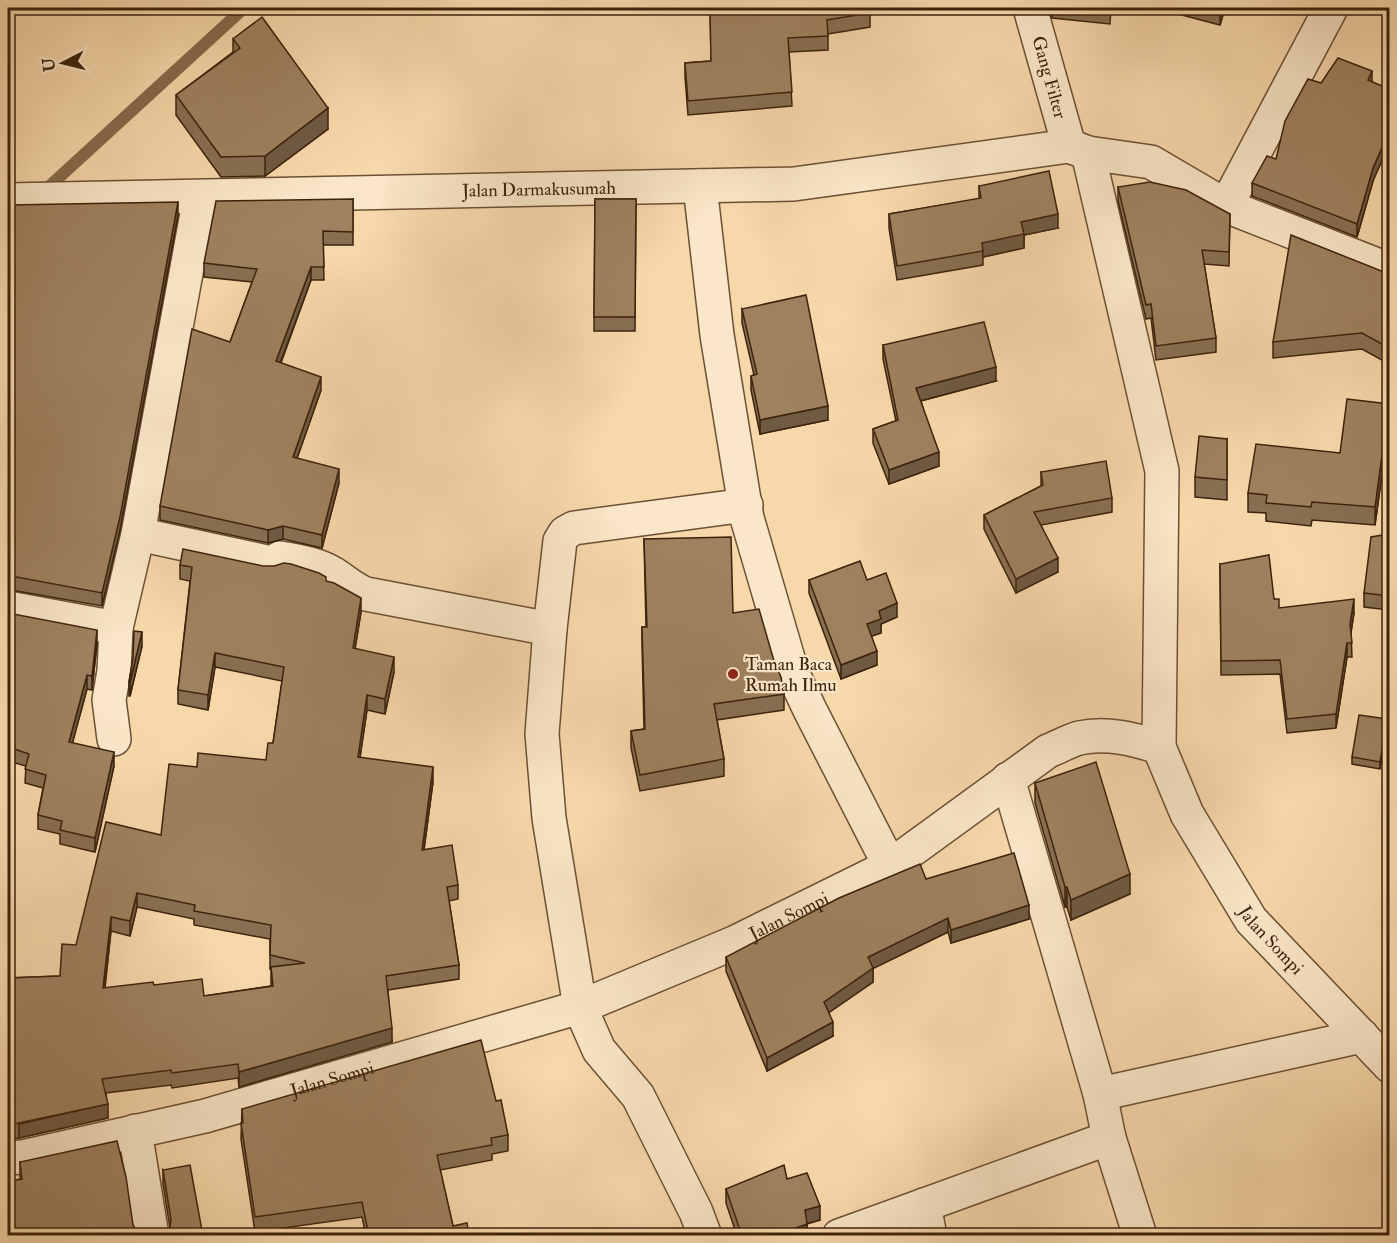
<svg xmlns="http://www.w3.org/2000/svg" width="1397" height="1243" font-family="'IM FELL Double Pica',serif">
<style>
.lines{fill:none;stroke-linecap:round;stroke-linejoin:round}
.stream{stroke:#876a4b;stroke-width:12}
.minor-casing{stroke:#6c5034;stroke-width:36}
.tertiary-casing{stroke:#6c5034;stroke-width:36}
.minor{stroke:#fae6c8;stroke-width:33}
.tertiary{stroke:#fae6c8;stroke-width:33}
.wall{fill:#886f52;stroke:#3d230c;stroke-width:1.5;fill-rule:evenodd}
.shaded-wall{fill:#6f5a42;stroke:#3d230c;stroke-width:1.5}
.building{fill:#9e815f;stroke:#3d230c;stroke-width:1.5;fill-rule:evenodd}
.poi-dot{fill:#8f2418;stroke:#fae6c8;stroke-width:2}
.labels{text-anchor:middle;stroke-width:4.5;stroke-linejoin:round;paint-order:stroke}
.street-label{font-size:18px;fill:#3d230c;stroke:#fae6c8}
.poi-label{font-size:18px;fill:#3d230c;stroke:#fae6c8;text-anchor:start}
</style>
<rect width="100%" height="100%" fill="#f7d8ab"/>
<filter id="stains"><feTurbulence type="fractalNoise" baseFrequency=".00333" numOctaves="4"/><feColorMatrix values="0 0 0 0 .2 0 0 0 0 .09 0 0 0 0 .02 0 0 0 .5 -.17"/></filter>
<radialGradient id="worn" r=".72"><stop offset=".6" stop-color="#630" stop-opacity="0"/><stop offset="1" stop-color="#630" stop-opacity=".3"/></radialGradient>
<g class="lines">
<polyline class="stream" points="42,193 244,8"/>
<defs>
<g id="minor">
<path id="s1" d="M 1030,8 L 1069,146"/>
<polyline points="1088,153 1162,471 1159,747"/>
<polyline points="700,186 717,335 747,518 792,672 810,710 890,866"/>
<path id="s2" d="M 8,200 L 794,184 L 1069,146 L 1088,153 L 1151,162 L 1226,206 L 1390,270"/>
<polyline points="1226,206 1331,8"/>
<path d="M 138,534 L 267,562 L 273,562 L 280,558 C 299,561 318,564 334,574 C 345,581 353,589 366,594 L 550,629 L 560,541 L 565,533 L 574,528 L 746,505"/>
<polyline points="8,608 116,628"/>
<polyline points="550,629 542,734 549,818 580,1007 599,1050 638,1096 696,1212 705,1236"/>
<polyline points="114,739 109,700 114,671 116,628 138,534 200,197"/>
<polyline points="1008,779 1100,1094 1109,1138 1140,1236"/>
<polyline points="1100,1094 1362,1036"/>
<polyline points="135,1131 152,1236"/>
<polyline points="924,1205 930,1236"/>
<polyline points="839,1236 1109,1138"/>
</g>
<g id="tertiary">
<path id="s3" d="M 8,1158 L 22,1157 L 205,1116 L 580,1007 L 736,942 L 890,866 L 1048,751 C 1058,747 1069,741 1079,738 C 1107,732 1133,739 1159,747 L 1187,814 L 1251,920 L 1390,1066"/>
</g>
</defs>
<use href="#minor" class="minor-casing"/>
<use href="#tertiary" class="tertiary-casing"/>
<use href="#minor" class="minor"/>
<use href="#tertiary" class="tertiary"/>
</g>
<g class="wall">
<polygon points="710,8 870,13 870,27 828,34 828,50 789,52 792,106 688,115 685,77 685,63 711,61"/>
<polygon points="1050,8 1111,8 1110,24 1052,18"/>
<polygon points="1155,8 1225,8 1220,25"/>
<polygon points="233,39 328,129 265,176 221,177 176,115 176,95 233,52"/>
<polygon points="1372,81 1373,181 1357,237 1252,196 1252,183 1276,159 1321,83"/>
<polygon points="979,186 1058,228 1024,235 1024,248 983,257 983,265 897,280 889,228 889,214 979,199"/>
<polygon points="1118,187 1230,214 1229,266 1204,264 1216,338 1216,352 1156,360 1151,318 1146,319 1118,201"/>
<polygon points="353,199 353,245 323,245 324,280 311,280 281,363 321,390 297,458 339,483 322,548 283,539 268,543 160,520 160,506 230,342 252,282 204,277 204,263"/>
<polygon points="595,199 636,199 635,331 594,331"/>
<polygon points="8,205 178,215 120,530 102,606 11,590 8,590"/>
<polygon points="1389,274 1389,364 1362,349 1273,358 1273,342"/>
<polygon points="742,309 828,420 760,434 751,390 751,376 754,375 742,323"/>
<polygon points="883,345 996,381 921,401 939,466 889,484 873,443 873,429 896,421 883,359"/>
<polygon points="1389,423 1375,525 1312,520 1311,526 1266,521 1266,513 1248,512 1248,493 1340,453"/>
<polygon points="1227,439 1227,500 1195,497 1195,477"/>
<polygon points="1041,472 1112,498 1112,512 1041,525 1058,572 1016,593 984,529 984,515 1041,486"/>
<polygon points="1389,534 1389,610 1364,607 1364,593"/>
<polygon points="644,539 733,613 784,694 784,710 717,720 724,759 724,776 640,791 631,748 631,731 644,729 642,644 642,627 646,627"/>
<polygon points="1220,564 1274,599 1279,608 1354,613 1351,633 1352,657 1347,657 1336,728 1287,733 1280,674 1221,675"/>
<path d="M 180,565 L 326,581 L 361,612 L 355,648 L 394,672 L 385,714 L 367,710 L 360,757 L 433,782 L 424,850 L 458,885 L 458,899 L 449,901 L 459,965 L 459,979 L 388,990 L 392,1042 L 239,1087 L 238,1078 L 172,1088 L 171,1085 L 106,1093 L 108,1118 L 14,1139 L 13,1132 L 8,1132 L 8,978 L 60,976 L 76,945 L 161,835 L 197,767 L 266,760 L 273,743 L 282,681 L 215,667 L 208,710 L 178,704 L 178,690 L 190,581 L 180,579 ZM 137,907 L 194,919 L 194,925 L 270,939 L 270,969 L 271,969 L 271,986 L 204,996 L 154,985 L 105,988 L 111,931 L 130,936 Z"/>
<polygon points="809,580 867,580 897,617 881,624 881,633 871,636 877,665 841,679 809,593"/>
<polygon points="8,613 97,643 92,690 87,689 72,743 114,766 95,852 60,844 60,834 38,829 38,815 43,788 25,783 26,766 8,761"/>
<polygon points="142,646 130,696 129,696 129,682 133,658"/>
<polygon points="1387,726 1380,769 1352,764 1352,757"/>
<polygon points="1035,783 1130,894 1071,920 1067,907 1065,907 1035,803"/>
<polygon points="926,879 1029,919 951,943 948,932 873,968 873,982 829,1012 833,1036 767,1071 726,971 726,957"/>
<polygon points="496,1101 508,1135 508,1151 492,1154 492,1160 440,1170 453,1226 469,1236 366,1236 362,1217 255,1232 241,1139 242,1109"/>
<polygon points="20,1162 133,1225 138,1234 20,1179"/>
<polygon points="163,1170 203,1236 170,1228 163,1184"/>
<polygon points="787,1179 820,1220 807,1224 807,1236 737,1236 726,1203 726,1189"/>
</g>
<g class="shaded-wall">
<polygon points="1221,8 1225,8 1220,25 1220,11"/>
<polygon points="1372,71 1372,84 1368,80"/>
<polygon points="328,108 328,129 265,176 265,156"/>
<polygon points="1389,132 1389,145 1373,181 1357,237 1357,224 1373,168"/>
<polygon points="178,202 178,215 120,530 102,606 102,593"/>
<polygon points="1058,214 1058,228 1024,235 1024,248 983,257 982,243 1021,222"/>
<polygon points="311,267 311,280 276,374 276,361"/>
<polygon points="996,367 996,381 916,402 916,388"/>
<polygon points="321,377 321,390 293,470 293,457"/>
<polygon points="1389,404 1389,423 1375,525 1375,507"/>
<polygon points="828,406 828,420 760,434 760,420"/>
<polygon points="939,452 939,466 889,484 889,470"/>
<polygon points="339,469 339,483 322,548 322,535"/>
<polygon points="283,526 283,539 268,543 268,530"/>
<polygon points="1058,558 1058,572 1016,593 1016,579"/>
<polygon points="361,598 361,612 353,662 353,648"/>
<polygon points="1354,599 1354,613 1350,638 1350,624"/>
<polygon points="897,603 897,617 881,624 881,633 867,638 867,624 879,611"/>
<polygon points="97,630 97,643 92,690 92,676"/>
<polygon points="142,632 142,646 130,696 130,682"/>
<polygon points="1347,643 1347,657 1336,728 1336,714"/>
<polygon points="877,651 877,665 841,679 841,665"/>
<polygon points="215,653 215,667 208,710 208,695"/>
<polygon points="394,657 394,672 385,714 385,699"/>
<polygon points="87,675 87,689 69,756 69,742"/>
<polygon points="367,695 367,710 358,771 358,757"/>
<polygon points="1387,719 1387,726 1380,769 1380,762"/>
<polygon points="114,752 114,766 95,852 95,838"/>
<polygon points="433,767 433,782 422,864 422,850"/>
<polygon points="1130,874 1130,894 1071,920 1071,900"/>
<rect x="1065" y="887" width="2" height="20"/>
<polygon points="137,893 137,907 130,936 130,921"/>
<polygon points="1029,905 1029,919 951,943 951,930"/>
<polygon points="111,917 111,931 103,1002 103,988"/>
<polygon points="948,918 948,932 868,971 868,957"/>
<polygon points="873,968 873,982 824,1016 824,1002"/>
<polygon points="833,1022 833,1036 767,1071 767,1058"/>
<polygon points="392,1028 392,1042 239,1087 239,1072"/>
<polygon points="108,1104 108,1118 19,1138 19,1124"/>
<polygon points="820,1206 820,1220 805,1224 805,1210"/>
<polygon points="807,1224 807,1236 775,1236"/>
</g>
<g class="building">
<polygon points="710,8 869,8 870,13 827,20 828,36 788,38 792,92 688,101 685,63 711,61"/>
<polygon points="1087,8 1110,8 1110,10"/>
<polygon points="1206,8 1221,8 1220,11"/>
<polygon points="262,17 328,108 265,156 221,157 176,95 240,48 233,39"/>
<polygon points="1338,58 1372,71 1368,80 1389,89 1389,132 1373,168 1357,224 1252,183 1267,156 1276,159 1285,121 1308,79 1321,83"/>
<polygon points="1049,171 1058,214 1021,222 1024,234 982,243 983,251 897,266 889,214 981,198 979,186"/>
<polygon points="1150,182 1186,190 1230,214 1229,252 1202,250 1216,338 1156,346 1151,304 1146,305 1118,187"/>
<polygon points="353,199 353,232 323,231 324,267 311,267 276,361 321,377 293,457 339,469 322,535 283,526 268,530 160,506 192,329 230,342 257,269 204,263 216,201"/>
<polygon points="595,199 636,199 635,317 594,317"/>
<polygon points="178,202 120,517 102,593 11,576 8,576 8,205"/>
<polygon points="1291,235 1389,274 1389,348 1362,333 1273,342"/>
<polygon points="806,295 828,406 760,420 751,376 757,374 742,309"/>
<polygon points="984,322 996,367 916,388 939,452 889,470 873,429 898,420 883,345"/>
<polygon points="1347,399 1389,404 1375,507 1312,502 1311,507 1266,503 1267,495 1248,493 1256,444 1340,453"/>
<polygon points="1199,436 1227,439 1227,480 1195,477"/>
<polygon points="1106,461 1112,498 1034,512 1058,558 1016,579 984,515 1043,485 1041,472"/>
<polygon points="1389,534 1389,596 1364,593 1371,537"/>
<polygon points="731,537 733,613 759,609 774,661 781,677 784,694 714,704 724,759 640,775 631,731 645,729 642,627 647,627 644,539"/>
<path d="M 183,549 L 263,566 L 274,566 L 284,563 L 291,564 L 319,573 L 326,577 L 326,581 L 334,583 L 361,598 L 353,648 L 394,657 L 385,699 L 367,695 L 358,757 L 433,767 L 422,850 L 452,845 L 458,885 L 447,887 L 459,965 L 386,976 L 392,1028 L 239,1072 L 238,1064 L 172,1073 L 171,1070 L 102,1079 L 108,1104 L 14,1124 L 13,1117 L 8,1118 L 8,978 L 60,976 L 62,944 L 76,945 L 106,822 L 161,835 L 169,764 L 197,767 L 198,753 L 266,760 L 268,743 L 273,743 L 284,667 L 215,653 L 208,695 L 178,690 L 192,567 L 180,565 ZM 137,893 L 195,905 L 194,911 L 271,925 L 270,955 L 305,963 L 271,967 L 273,986 L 204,996 L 202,979 L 154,985 L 153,982 L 103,988 L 111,917 L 130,921 Z"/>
<polygon points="1269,555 1274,599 1279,599 1279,608 1354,599 1350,624 1352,643 1347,643 1336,714 1287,719 1280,660 1221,661 1220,564"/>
<polygon points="860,561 867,580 886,573 897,603 879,611 881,619 867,624 877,651 841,665 809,580"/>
<polygon points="8,613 97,630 92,676 87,675 69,742 114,752 95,838 60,830 62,821 38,815 46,775 25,769 29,754 8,747"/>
<polygon points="134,631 142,632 130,682 129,682 133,658"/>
<polygon points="1359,715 1387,719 1380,762 1352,757"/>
<polygon points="1096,762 1130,874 1071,900 1067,887 1065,887 1035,783"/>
<polygon points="1014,853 1029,905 951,930 948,918 868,957 873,968 824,1002 833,1022 767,1058 726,957 839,898 920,864 926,879"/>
<polygon points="481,1040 496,1101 501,1100 508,1135 491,1138 492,1145 437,1155 453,1226 467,1223 469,1236 369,1236 362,1202 255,1217 241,1123 243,1123 242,1109"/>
<polygon points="117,1141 126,1177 133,1225 138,1234 140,1236 8,1236 8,1181 22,1179 20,1162"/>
<polygon points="190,1165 203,1236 164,1236 170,1228 171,1219 163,1170"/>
<polygon points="784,1165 787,1179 807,1173 820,1206 805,1210 807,1224 775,1236 742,1236 726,1189"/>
</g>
<circle class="poi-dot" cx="733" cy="674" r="6"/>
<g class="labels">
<g class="street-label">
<text dy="6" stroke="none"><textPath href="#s1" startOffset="72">Gang Filter</textPath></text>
<text dy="6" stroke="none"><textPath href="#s2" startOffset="531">Jalan Darmakusumah</textPath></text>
<text dy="6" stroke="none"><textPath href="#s3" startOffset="820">Jalan Sompi</textPath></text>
<text dy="6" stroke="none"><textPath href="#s3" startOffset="1468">Jalan Sompi</textPath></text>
<text dy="6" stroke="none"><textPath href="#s3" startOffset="334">Jalan Sompi</textPath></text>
</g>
<g class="poi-label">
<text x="745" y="670">Taman Baca<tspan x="745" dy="21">Rumah Ilmu</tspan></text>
</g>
</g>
<rect width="1397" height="1243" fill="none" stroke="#f7d8ab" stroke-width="30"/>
<rect x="9" y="9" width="1379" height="1225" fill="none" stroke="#3d230c" stroke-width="3"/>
<rect x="15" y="15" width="1367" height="1213" fill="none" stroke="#3d230c" stroke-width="1.5"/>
<g transform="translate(63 63) rotate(263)" stroke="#fae6c8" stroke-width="4.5" paint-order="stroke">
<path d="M0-4.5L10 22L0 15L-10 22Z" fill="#3d230c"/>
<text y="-9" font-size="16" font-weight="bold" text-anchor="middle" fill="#3d230c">U</text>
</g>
<rect width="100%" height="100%" filter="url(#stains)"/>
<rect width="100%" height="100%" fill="url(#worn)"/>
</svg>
